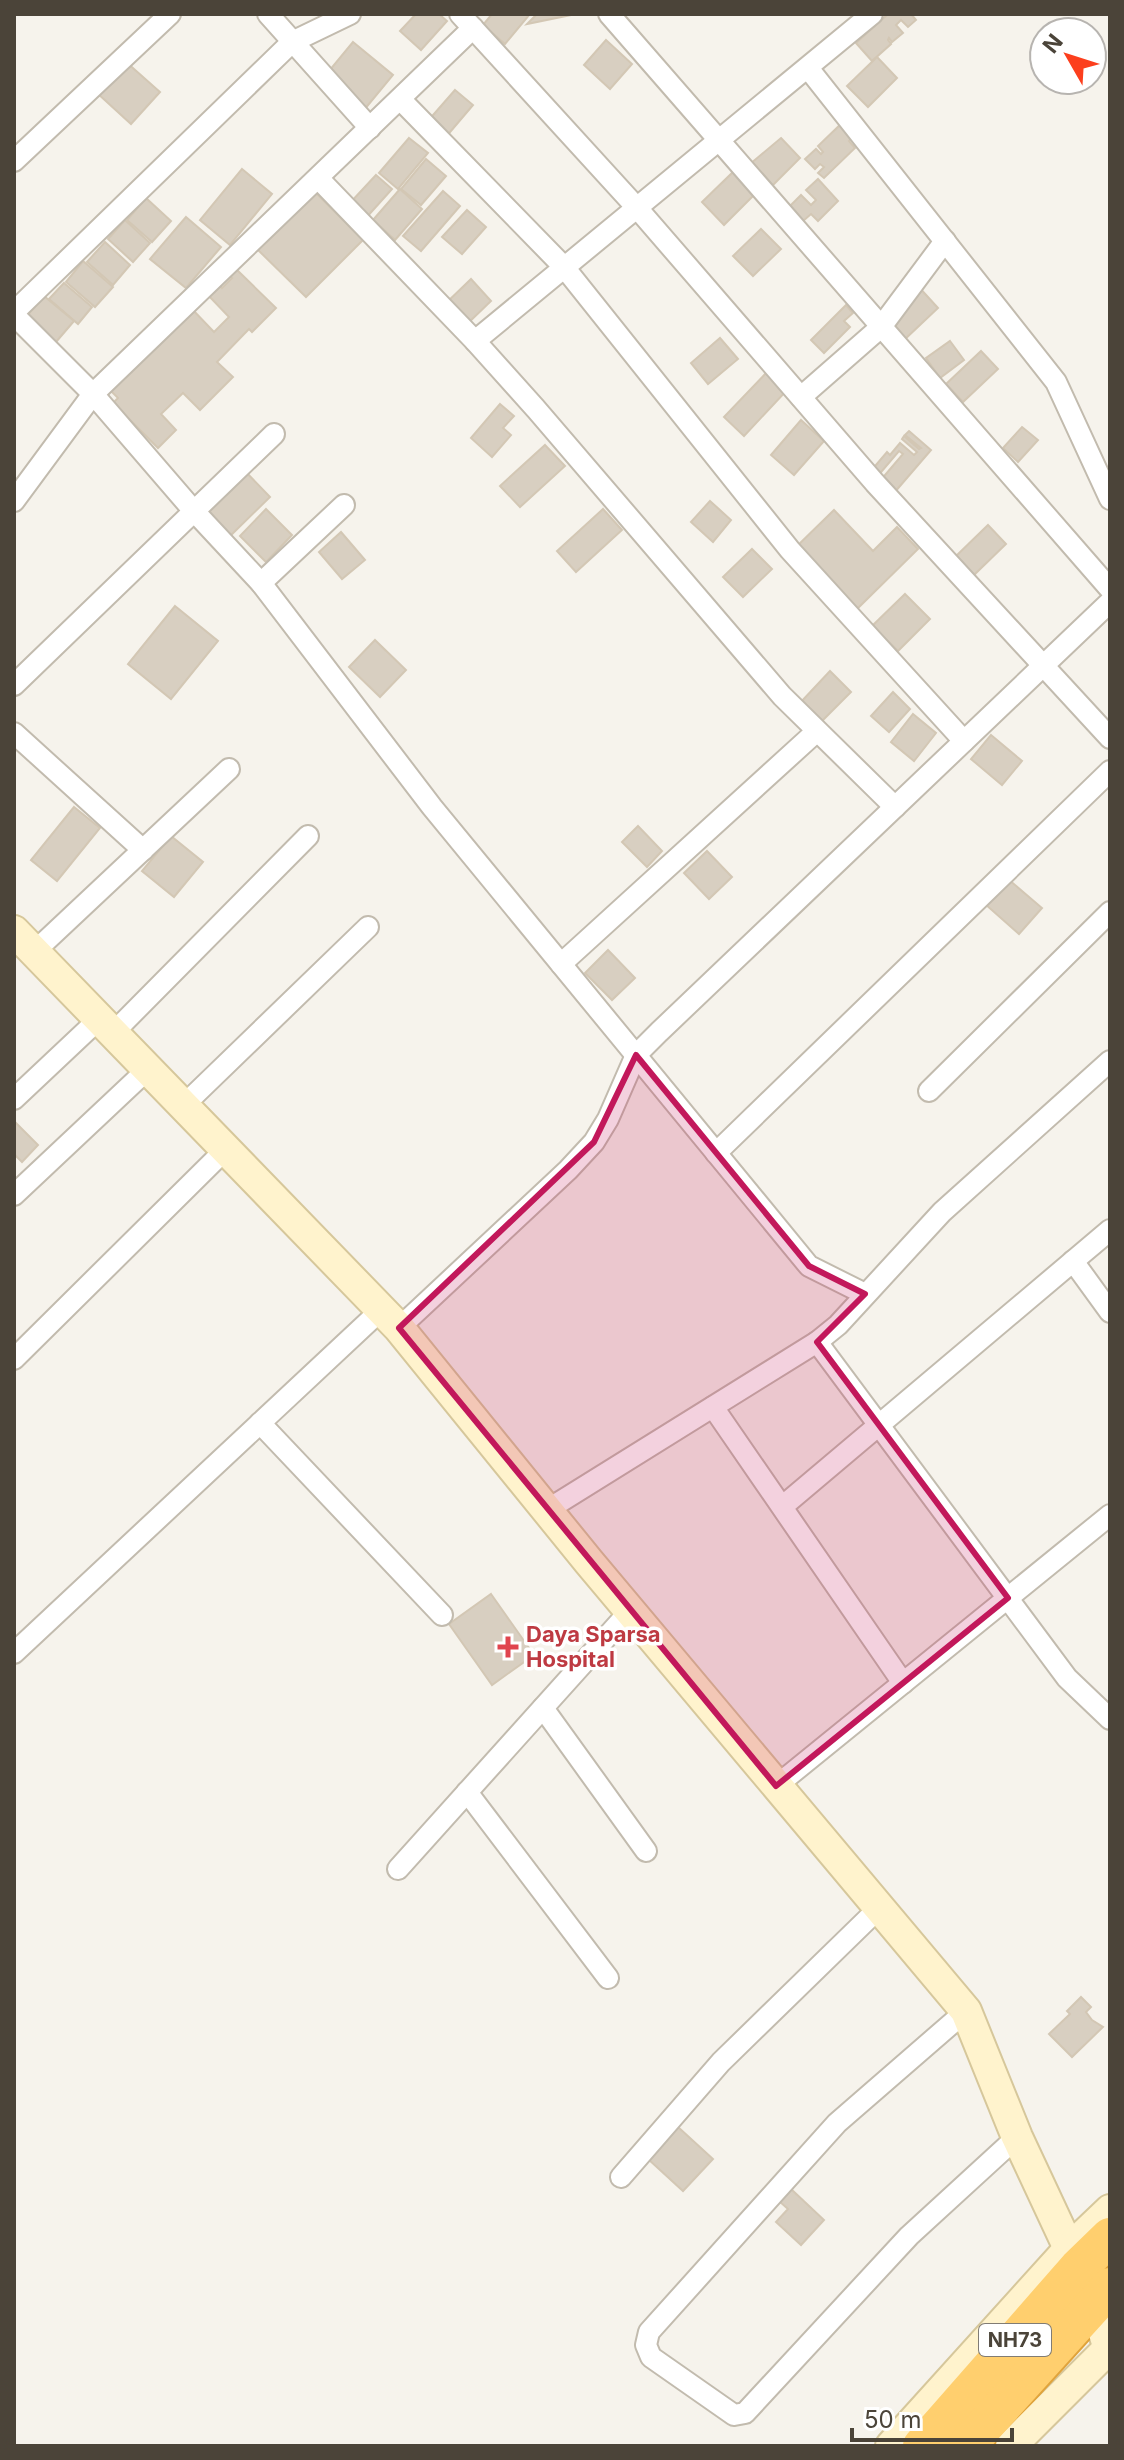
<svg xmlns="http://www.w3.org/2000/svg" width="1124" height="2460" font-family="Inter,sans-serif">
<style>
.building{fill:#d8cfc1;stroke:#d3c7b4;stroke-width:2}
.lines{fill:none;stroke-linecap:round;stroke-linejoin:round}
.street-casing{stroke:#c2bbae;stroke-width:24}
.secondary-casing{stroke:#d6c79b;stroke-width:34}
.highway-casing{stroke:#e0a43c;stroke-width:42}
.street{stroke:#fff;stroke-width:20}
.secondary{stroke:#fff3cd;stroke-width:30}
.highway{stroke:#ffcf6e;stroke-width:38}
.marked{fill:#c2185b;fill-opacity:0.2;stroke:#c2185b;stroke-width:6;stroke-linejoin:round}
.health-dot{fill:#e0444e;stroke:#fff;stroke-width:3}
.labels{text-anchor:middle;stroke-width:7;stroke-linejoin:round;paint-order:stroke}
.shield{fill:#fff;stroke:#817c74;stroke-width:2}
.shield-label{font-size:20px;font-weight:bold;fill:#4b4439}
.health-label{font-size:22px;font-weight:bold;fill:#be3a42;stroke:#fff;text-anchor:start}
</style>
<rect width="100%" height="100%" fill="#f6f3ec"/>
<g class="building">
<polygon points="416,14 439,14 447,21 421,50 400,31"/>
<polygon points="492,14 530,14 505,44 483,25"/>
<polygon points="537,14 576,14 527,24"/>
<polygon points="888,14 911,14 916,20 908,27 901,20 896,25 903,33 892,42 889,38 888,40 891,44 872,61 856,43"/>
<polygon points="606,40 632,64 610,89 584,65"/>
<polygon points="353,42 393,75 364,110 324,77"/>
<polygon points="877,57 897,78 868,107 847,86"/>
<polygon points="125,61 160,92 131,124 97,93"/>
<polygon points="455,90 473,105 445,138 427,122"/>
<polygon points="844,121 856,133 849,141 855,148 824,178 818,173 824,167 820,164 815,169 805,159 816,149 821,154 823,152 818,146"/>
<polygon points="409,138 428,153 398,189 379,173"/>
<polygon points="781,138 800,158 772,186 750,164"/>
<polygon points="426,159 446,176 421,205 401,189"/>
<polygon points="242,169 272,194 230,245 200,220"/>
<polygon points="733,172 755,194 724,225 702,202"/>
<polygon points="376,175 392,189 365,219 349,204"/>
<polygon points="818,179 838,201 818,221 811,214 802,222 788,208 801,195 811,205 816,200 806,190"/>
<polygon points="400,189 422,209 395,240 373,220"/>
<polygon points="314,191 363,240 306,297 256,248"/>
<polygon points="443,191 460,206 421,251 403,236"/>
<polygon points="146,198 171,221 152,242 127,220"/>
<polygon points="467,210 486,227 462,254 442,237"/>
<polygon points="186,217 221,247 186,288 150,259"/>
<polygon points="125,220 150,243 133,262 108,239"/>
<polygon points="761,229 781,249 753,276 733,256"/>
<polygon points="105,242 130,265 113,285 87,262"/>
<polygon points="83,261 113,287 95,307 66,282"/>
<polygon points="234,267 276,308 252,332 249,329 217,362 233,377 200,410 183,393 161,414 176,430 158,448 113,403 118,398 109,389 191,308 214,332 229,317 207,294 218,283 222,288 232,278 227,274"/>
<polygon points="471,279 491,301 464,327 444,305"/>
<polygon points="64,283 92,307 78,324 49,299"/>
<polygon points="917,285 938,308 903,341 882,318"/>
<polygon points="44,296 74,321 56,342 26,317"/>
<polygon points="846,305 853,313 844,321 850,327 824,353 811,340"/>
<polygon points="720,338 738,359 708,384 691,363"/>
<polygon points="950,341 964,360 940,378 926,358"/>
<polygon points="981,351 998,369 963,402 946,384"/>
<polygon points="769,370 788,389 744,436 724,417"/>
<polygon points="500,404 514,416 503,428 511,435 492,457 471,438"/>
<polygon points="801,420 824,441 794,475 771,455"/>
<polygon points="1022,427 1038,440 1018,462 1003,448"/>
<polygon points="909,431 931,450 894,493 880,481 903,454 899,451 876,478 870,472 887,452 890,455 900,443 914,455 917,452 902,439 904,436 919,449 921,448 905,435"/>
<polygon points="545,445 565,466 520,507 500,486"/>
<polygon points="245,471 270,497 225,541 199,515"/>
<polygon points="710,501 731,520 713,542 691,522"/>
<polygon points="266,509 292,535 266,562 240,536"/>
<polygon points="603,509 622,530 576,572 557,551"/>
<polygon points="834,510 873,551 897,527 918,549 855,611 794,549"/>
<polygon points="988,525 1006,544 974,575 956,556"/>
<polygon points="341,532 365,560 342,579 319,552"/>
<polygon points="752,549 772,569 743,597 723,577"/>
<polygon points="905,594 930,619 898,651 872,626"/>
<polygon points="175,606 218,641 171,699 128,664"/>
<polygon points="375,640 406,670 380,697 349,667"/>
<polygon points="830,671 851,692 819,724 799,704"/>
<polygon points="893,692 910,709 889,732 871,716"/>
<polygon points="913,714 936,733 914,761 891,742"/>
<polygon points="991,735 1022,761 1002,785 971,759"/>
<polygon points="74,807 100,828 57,881 31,860"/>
<polygon points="638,826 662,851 647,867 622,842"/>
<polygon points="171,836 203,862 174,897 142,871"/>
<polygon points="707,851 732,877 709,899 684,873"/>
<polygon points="1008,879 1042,908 1019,934 985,904"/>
<polygon points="608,950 635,978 612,1000 585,973"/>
<polygon points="14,1121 38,1145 22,1162 14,1154"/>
<polygon points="491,1594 534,1655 492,1685 449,1624"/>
<polygon points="1081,1997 1091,2007 1086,2012 1092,2020 1103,2027 1072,2057 1049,2034 1070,2014 1067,2011"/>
<polygon points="678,2127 713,2159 683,2191 648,2159"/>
<polygon points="791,2189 824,2220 801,2245 776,2222 788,2209 779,2201"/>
</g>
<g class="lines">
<defs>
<g id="street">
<polyline points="268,14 370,128"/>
<polyline points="460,14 638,209 875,483 1110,738"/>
<polyline points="609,14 1110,589"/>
<polyline points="808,68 1056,382 1110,499"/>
<polyline points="400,99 564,267 790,550 964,741"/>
<polyline points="14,161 170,14"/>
<polyline points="318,178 475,341 536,409 782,696 895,807"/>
<polyline points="14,312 292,42 350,14"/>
<polyline points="14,315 93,394 193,510 261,583 432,807 809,1266 865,1294"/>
<polyline points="475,341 872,14"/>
<polyline points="801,397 881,327 945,241"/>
<polyline points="14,501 93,394 473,28"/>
<polyline points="261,583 344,505"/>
<polyline points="14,685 274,434"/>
<polyline points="14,733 143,850"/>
<polyline points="34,952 229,769"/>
<polyline points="561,964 817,731"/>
<polyline points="112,1034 308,836"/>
<polyline points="929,1091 1110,912"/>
<polyline points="14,1099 99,1019"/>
<polyline points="184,1105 368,927"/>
<polyline points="716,1153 1110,771"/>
<polyline points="14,1195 148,1069"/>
<polyline points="1073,1261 1110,1312"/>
<polyline points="399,1328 568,1170 594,1142 608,1119 636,1055 659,1032 1110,602"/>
<polyline points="817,1342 1067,1678 1110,1719"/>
<polyline points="14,1359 227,1148"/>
<polyline points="713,1407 903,1683"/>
<polyline points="260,1423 442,1615"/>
<polyline points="783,1506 1110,1230"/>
<polyline points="547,1510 817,1342 838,1325 942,1212 1110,1061"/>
<polyline points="14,1653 381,1310"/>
<polyline points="543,1708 646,1851"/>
<polyline points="776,1786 1110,1515"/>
<polyline points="467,1792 608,1978"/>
<polyline points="398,1869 630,1611"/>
<polyline points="966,2011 837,2123 649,2332 646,2345 651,2357 734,2415 745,2413 909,2236 1017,2137"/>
<polyline points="621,2177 721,2062 879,1908"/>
</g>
<g id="secondary">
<polyline points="14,931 399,1328 589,1562 966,2011 1017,2137 1094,2302 1110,2352"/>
<polyline points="891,2446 1069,2249 1110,2210"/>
<polyline points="1011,2446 1110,2347"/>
</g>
<g id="highway">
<polyline points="922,2446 1078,2268 1110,2237"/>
<polyline points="966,2446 1110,2287"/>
</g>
</defs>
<use href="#street" class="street-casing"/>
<use href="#secondary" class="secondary-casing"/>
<use href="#highway" class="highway-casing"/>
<use href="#street" class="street"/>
<use href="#secondary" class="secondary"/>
<use href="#highway" class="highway"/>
</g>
<path class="marked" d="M 636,1055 L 809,1266 L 865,1294 L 817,1342 L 1008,1598 L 776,1786 L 399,1328 L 594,1142 Z"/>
<path class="health-dot" d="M504 1635h8v8h8v8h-8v8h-8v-8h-8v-8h8z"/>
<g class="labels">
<rect class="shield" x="979" y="2324" width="72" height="32" rx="6"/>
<g class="shield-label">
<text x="1015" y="2347">NH73</text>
</g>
<g class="health-label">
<text x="526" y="1642">Daya Sparsa<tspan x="526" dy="25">Hospital</tspan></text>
</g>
</g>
<rect width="1124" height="2460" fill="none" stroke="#4b4439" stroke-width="32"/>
<g transform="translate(1068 56) rotate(309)"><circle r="38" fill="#ffffff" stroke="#b7b4b0" stroke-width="2"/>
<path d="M0-6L14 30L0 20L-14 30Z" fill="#fc3f1d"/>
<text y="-12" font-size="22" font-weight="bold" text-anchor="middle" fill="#4b4439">N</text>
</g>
<path d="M852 2428v12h160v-12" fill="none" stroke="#4b4439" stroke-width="4"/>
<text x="864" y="2428" font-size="24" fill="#4b4439" stroke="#ffffff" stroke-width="6" paint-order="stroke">50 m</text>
</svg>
